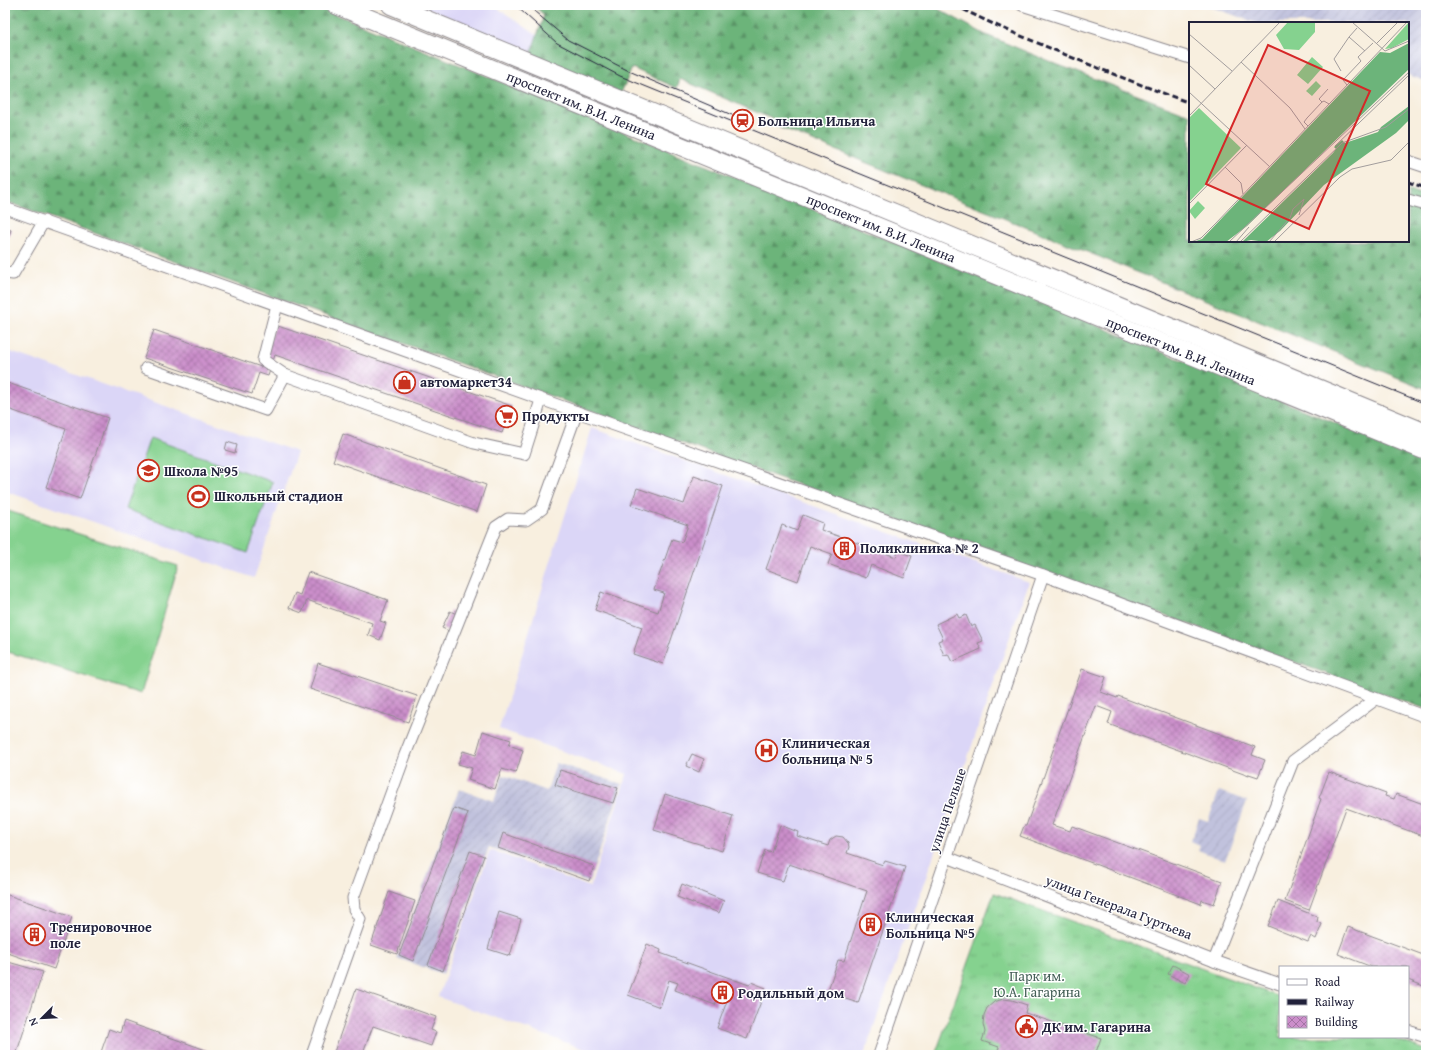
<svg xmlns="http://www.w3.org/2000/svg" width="1431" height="1060" font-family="'Gentium Book Plus',serif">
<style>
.built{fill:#dbd6f7}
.industrial{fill:url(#industrial-furrows)}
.grass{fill:url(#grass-tufts);stroke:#547a65}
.forest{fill:url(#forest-firs);stroke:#476b5a}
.garden{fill:#85d28f;stroke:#547a65}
.building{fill:url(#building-cross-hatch)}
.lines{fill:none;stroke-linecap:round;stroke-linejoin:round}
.minor-casing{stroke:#8d888d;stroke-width:13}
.primary-casing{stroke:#8d888d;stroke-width:20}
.minor{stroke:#fff;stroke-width:11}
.primary{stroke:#fff;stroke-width:18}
.tram{stroke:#22223b;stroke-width:1}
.rail{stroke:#22223b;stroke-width:3;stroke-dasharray:6 3;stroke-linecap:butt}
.labels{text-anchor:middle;stroke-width:3;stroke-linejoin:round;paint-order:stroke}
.street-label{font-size:14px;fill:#22223b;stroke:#fff}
.poi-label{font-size:14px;font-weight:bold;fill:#22223b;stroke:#fff;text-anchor:start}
.park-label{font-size:14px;fill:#456058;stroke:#fff}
.inset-road{fill:none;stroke:#a29d9d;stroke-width:1}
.view{fill:#d62828;fill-opacity:0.15;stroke:#d62828;stroke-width:2}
.inset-edge{fill:none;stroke:#22223b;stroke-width:2}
</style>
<defs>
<pattern id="industrial-furrows" width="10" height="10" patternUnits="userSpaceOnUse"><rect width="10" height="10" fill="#c1c2dd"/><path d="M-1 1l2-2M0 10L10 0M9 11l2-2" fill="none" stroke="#a6a6bf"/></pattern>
<pattern id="grass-tufts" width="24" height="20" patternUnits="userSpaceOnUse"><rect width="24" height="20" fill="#85d28f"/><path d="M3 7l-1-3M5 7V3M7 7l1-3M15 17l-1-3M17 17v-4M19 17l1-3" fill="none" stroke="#73b47c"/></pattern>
<pattern id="forest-firs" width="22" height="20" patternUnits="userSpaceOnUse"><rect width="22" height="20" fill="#6cb47a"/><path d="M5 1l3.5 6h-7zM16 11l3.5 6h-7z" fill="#589265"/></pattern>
<pattern id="building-cross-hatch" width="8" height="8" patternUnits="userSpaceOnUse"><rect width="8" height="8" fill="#cb8eca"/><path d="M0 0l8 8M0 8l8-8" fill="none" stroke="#a474a5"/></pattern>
</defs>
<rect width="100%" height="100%" fill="#fff"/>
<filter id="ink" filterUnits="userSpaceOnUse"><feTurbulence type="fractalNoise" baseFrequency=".025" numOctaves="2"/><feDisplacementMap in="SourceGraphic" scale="8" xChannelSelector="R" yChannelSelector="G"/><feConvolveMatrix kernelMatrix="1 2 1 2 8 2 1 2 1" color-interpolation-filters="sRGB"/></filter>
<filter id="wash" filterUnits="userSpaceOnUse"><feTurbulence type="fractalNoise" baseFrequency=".012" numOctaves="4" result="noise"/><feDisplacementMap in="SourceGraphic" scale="16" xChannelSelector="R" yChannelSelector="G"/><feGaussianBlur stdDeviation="0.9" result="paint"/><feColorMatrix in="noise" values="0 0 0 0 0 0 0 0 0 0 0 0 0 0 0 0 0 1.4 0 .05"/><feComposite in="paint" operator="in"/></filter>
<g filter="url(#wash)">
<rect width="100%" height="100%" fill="#f8efdf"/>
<g class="built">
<polygon points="420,5 493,5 537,35 531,53"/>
<polygon points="5,350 297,452 254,578 5,491"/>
<polygon points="592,428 1029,582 864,1055 601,1055 438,997 490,850 590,887 627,774 499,729"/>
</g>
<g class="industrial">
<polygon points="1205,5 1426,5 1426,81 1408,75 1408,23 1257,23"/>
<polygon points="556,763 622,784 589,883 489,847 443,974 397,958 459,789 494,801 503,775 547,791"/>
<polygon points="1219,791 1247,801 1225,861 1198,850 1200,845 1191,841 1199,818 1208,821"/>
</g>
<polygon class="grass" points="994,893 1280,997 1280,1037 1389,1037 1426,1050 1426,1055 935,1055"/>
<g class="forest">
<polygon points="5,5 313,5 1426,460 1426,709 5,201"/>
<polygon points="533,5 931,5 986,35 1056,64 1190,115 1190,241 1408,241 1408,191 1426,197 1426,389 778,127 779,122 680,79 677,88 632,68 621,93 531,53 544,15"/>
</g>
<g class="garden">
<polygon points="150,438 273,482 248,553 125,509"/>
<polygon points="5,510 178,566 141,694 5,651"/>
</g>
<g id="blocks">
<g class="building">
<polygon points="5,228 11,230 5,246"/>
<polygon points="275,325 512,406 502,433 275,355 268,376 259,373 252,394 144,358 154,330 261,367"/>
<polygon points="5,382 108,418 80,499 46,487 66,429 5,408"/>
<polygon points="343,434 486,485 477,512 333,461"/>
<polygon points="227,442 237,445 235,453 225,450"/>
<polygon points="694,476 723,486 663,664 633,654 642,627 595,610 601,592 658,612 664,593 654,590 672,539 682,542 688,525 631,505 637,488 684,504"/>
<polygon points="803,515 823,523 821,530 896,557 898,551 912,556 904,578 871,565 866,578 828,564 832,554 810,546 798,581 766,569 782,525 797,531"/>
<polygon points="308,572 388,600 380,621 386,623 380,640 368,635 372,623 307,600 302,613 289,608 295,593 300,595"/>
<polygon points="450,611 459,615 451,632 442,628"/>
<polygon points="957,614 959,618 966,615 971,627 975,625 983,641 978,643 981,649 952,662 948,654 944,655 938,641 943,639 936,624"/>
<polygon points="318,663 417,696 408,722 310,689"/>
<polygon points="1082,669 1106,677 1101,692 1117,698 1118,696 1255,747 1252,755 1265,760 1258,777 1249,774 1249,776 1108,724 1112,712 1096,706 1052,825 1070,831 1072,826 1222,881 1214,904 1202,900 1201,904 1020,836 1024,826 1026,826"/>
<polygon points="483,731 511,740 509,745 523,750 516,773 502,769 495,789 468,780 472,768 458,764 463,751 476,755"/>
<polygon points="692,754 704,759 699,772 686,766"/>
<polygon points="560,770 618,788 613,803 555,785"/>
<polygon points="1329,772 1386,793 1385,796 1394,799 1396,794 1426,805 1426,837 1346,808 1309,910 1285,901 1321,799 1319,798"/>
<polygon points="665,794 733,816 722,851 654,830"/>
<polygon points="454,808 468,813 413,961 399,955"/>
<polygon points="780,825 798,832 797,836 828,846 830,840 836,836 843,837 848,843 849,847 847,853 883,865 885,861 905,867 858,1003 827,993 838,960 844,961 867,891 789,864 783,881 757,873 765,850 771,852"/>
<polygon points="503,833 594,866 589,881 498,848"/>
<polygon points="470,851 484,856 443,971 428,965"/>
<polygon points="682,884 724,901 719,913 677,897"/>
<polygon points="389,892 415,901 397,954 371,945"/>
<polygon points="5,894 72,917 54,969 5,952"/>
<polygon points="1278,901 1318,917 1317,922 1322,924 1316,939 1311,936 1308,942 1268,926"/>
<polygon points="499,912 521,919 510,956 488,949"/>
<polygon points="1348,927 1426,956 1426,987 1408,980 1408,967 1372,967 1338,954"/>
<polygon points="647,944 661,950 660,953 749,985 751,982 766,988 747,1039 717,1028 727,1001 718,997 715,1005 675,990 678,983 669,980 660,1007 628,995"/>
<polygon points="5,961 43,972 16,1055 5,1055"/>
<polygon points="1173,965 1190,974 1185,983 1168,974"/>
<polygon points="356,989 436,1017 431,1030 436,1032 431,1046 373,1026 362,1055 333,1055"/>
<polygon points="1003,999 1012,1000 1027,1005 1025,1013 1101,1038 1095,1055 997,1055 999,1047 982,1041 985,1032 983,1024 984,1015 987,1008 994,1002"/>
<polygon points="124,1021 220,1055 100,1055 109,1029 120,1033"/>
</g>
</g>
</g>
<g filter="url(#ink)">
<use href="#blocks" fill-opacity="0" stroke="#8d888d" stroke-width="1"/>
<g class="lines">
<defs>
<g id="minor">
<polyline points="1022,5 1190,58"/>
<polyline points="1408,161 1426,167"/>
<polyline points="1408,200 1426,205"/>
<polyline points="5,208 577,412 1043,575 1426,717"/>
<polyline points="5,273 13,274 44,221"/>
<polyline points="277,305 263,360 285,375 474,443 524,454 541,400"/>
<polyline points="146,368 266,410 285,375"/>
<polyline points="947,857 1214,961 1280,984"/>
<polyline points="1214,961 1293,761 1376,699"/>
<polyline points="1408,1031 1426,1037"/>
<polyline points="312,1055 360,919 354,909 353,898 405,755 496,527 508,519 526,520 542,509 577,412"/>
<polyline points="879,1055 1043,575"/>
</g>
<g id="primary">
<path id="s1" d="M 336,5 L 1426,451"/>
<polyline points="391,5 1426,433"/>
</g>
</defs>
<use href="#minor" class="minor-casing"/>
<use href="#primary" class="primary-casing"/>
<use href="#minor" class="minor"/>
<use href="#primary" class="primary"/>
<g class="tram">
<polyline points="515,5 557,43 620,76 1426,404"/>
<polyline points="527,5 568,40 629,71 732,115"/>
</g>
<g class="rail">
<path d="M 955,5 C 988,23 1024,37 1059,52 C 1102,70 1146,87 1190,103"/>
<polyline points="1408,182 1426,188"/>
</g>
</g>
</g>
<defs>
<symbol id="station-ring" viewBox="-11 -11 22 22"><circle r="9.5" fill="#fff" stroke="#c8321e" stroke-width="1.5"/><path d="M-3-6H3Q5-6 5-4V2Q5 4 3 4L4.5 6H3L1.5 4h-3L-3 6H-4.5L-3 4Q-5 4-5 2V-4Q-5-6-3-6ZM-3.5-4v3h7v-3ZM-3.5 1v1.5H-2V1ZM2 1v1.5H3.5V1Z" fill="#c8321e"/></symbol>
<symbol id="shop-ring" viewBox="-11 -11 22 22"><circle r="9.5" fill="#fff" stroke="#c8321e" stroke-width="1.5"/><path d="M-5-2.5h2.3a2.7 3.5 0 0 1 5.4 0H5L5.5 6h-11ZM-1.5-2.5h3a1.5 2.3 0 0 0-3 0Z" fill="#c8321e"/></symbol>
<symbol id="supermarket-ring" viewBox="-11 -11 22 22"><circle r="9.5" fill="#fff" stroke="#c8321e" stroke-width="1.5"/><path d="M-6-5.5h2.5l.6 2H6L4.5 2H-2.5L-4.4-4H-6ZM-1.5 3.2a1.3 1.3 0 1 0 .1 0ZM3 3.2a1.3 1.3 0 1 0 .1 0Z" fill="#c8321e"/></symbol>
<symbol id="school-ring" viewBox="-11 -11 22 22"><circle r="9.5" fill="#fff" stroke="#c8321e" stroke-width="1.5"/><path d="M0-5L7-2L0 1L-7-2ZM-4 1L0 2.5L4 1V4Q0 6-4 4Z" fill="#c8321e"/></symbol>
<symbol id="stadium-ring" viewBox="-11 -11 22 22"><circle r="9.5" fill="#fff" stroke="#c8321e" stroke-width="1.5"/><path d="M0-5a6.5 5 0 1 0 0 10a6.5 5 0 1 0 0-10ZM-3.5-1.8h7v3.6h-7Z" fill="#c8321e"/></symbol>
<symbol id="building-ring" viewBox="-11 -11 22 22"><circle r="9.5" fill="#fff" stroke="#c8321e" stroke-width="1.5"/><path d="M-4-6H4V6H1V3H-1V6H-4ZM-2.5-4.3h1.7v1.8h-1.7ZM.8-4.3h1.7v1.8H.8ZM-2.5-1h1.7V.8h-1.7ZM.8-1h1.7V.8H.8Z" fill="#c8321e"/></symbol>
<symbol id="hospital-ring" viewBox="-11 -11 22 22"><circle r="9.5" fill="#fff" stroke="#c8321e" stroke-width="1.5"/><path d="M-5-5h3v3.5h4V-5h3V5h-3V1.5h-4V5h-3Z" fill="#c8321e"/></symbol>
<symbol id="civic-ring" viewBox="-11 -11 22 22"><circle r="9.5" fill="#fff" stroke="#c8321e" stroke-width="1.5"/><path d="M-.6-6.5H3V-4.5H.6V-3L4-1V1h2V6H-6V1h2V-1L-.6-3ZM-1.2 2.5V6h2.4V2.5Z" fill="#c8321e"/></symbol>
</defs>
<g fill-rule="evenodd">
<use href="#station-ring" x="730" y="108" width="25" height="25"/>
<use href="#shop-ring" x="392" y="370" width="25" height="25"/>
<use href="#supermarket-ring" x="494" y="404" width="25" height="25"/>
<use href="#school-ring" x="136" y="458" width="25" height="25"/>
<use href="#stadium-ring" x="186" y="484" width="25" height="25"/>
<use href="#building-ring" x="832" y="536" width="25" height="25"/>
<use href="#hospital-ring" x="754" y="738" width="25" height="25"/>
<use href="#building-ring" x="858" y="912" width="25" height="25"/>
<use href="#building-ring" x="22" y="922" width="25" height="25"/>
<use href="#building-ring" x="710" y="980" width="25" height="25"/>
<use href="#civic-ring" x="1014" y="1014" width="25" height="25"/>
</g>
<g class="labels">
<g class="street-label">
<text dy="5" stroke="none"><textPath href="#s1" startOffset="265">проспект им. В.И. Ленина</textPath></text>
<text dy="5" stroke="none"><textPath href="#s1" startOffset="589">проспект им. В.И. Ленина</textPath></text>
<text dy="5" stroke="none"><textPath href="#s1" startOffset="913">проспект им. В.И. Ленина</textPath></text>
<text transform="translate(947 810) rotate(-71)" y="5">улица Пельше</text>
<text transform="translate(1119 907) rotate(21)" y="5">улица Генерала Гуртьева</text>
</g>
<g class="poi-label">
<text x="758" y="126">Больница Ильича</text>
<text x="420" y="387">автомаркет34</text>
<text x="522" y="421">Продукты</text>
<text x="164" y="476">Школа №95</text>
<text x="214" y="501">Школьный стадион</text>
<text x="860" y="553">Поликлиника № 2</text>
<text x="782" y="748">Клиническая<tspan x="782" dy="16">больница № 5</tspan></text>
<text x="886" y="922">Клиническая<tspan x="886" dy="16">Больница №5</tspan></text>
<text x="50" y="932">Тренировочное<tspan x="50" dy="16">поле</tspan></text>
<text x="738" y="998">Родильный дом</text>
<text x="1042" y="1032">ДК им. Гагарина</text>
</g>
<g class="park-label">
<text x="1037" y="981">Парк им.<tspan x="1037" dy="16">Ю.А. Гагарина</tspan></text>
</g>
</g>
<g transform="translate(1189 22)">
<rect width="220" height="220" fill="#f8efdf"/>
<path d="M 220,0 L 220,17 L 203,26 L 196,27 ZM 10,86 L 52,126 L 0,180 L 0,96 Z" fill="#85d28f"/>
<path d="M 220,21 L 220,47 L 58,204 L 37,220 L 4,220 L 13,217 L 191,30 L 201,31 ZM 220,84 L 220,98 L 207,111 L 135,163 L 91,209 L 77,220 L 62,218 L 53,220 L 144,131 L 147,127 L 145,125 L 153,118 L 156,121 L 189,110 L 192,105 Z" fill="#6cb47a"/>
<path d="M 99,0 L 126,0 L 126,10 L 110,28 L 95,27 L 87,13 ZM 123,35 L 134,45 L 119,62 L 108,53 ZM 127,59 L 132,64 L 123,74 L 117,69 ZM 9,179 L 16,186 L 6,197 L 0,189 Z" fill="#85d28f"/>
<path class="inset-road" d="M 163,0 L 196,29 L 220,19M 168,6 L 160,15 L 176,29M 0,12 L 43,49M 187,22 L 209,0M 52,40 L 101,86 L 116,107M 0,43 L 26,67M 152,49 L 145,37 L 160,15M 158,63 L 154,58 L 172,39 L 169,35 L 184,21M 0,70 L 81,145M 133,80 L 130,77 L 139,67M 0,94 L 91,0M 119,104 L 115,100 L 118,96 L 133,80 L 135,79 L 140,82M 146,124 L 220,53M 36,145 L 52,161 L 54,172M 0,182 L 58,123M 2,220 L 12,216 L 27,201 L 218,0M 40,220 L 220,50M 47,220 L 60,205M 51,220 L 153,121 L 197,105 L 220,87M 80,220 L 101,196 L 104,187 L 115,177 L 110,193M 85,220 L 151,155 L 163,147 L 202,138 L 220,120"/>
<path class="view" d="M 79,23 L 181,69 L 120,207 L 17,162 Z"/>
<rect width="220" height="220" class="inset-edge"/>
</g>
<rect width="1431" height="1060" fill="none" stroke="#fff" stroke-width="20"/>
<rect x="1279" y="966" width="130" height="72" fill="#ffffff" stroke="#a7a7b1"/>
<rect x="1287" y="979" width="20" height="6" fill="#ffffff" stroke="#a7a7b1"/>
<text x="1315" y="986" font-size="12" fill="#22223b">Road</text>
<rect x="1287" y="999" width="20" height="6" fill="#22223b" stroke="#a7a7b1"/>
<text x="1315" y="1006" font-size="12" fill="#22223b">Railway</text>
<rect x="1287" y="1016" width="20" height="12" fill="url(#building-cross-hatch)" stroke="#a7a7b1"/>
<text x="1315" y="1026" font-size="12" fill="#22223b">Building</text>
<g transform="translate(42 1018) rotate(246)" stroke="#ffffff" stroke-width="3" paint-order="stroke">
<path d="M0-3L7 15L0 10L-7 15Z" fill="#22223b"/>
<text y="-6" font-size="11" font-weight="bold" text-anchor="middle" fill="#22223b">N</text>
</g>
</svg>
